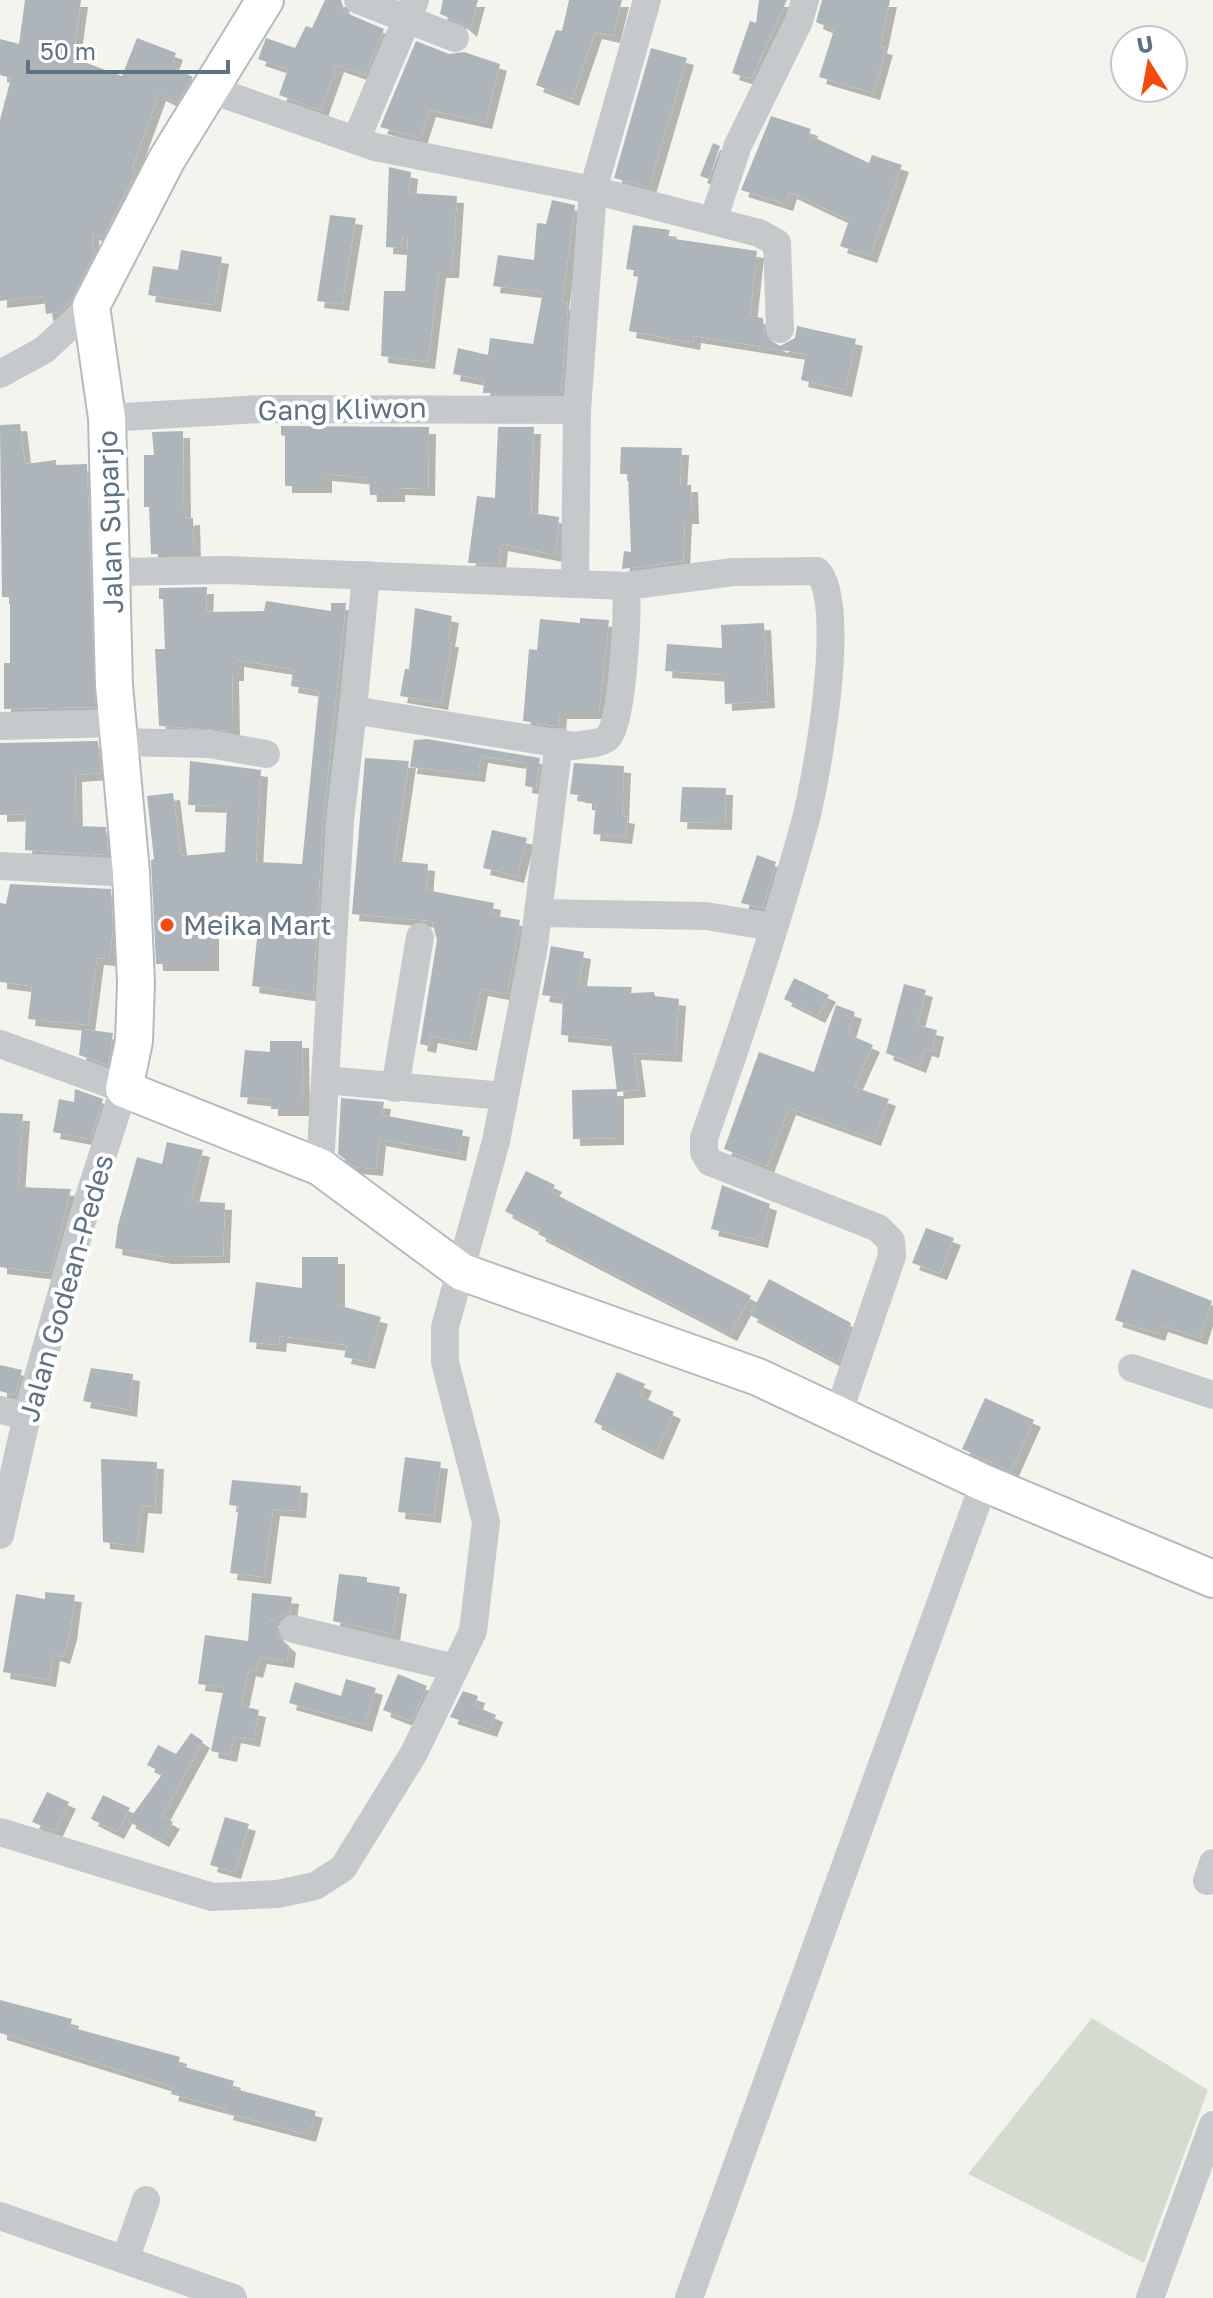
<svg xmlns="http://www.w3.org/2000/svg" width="1213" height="2298" font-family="'Golos Text',sans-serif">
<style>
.green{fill:#d4dcd0}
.building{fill:#adb5bb;filter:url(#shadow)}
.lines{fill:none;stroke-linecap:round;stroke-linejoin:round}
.major-casing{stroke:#b6babe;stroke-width:40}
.minor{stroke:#c6c9cc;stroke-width:28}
.major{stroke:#fff;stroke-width:36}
.poi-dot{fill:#f34b10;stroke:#fff;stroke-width:3}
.labels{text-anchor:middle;stroke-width:8;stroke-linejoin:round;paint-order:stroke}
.street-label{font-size:28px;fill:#607384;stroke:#fff}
.poi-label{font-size:28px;fill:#607384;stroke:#fff;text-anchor:start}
</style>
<defs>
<filter id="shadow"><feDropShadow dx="7" dy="7" stdDeviation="0" flood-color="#0004"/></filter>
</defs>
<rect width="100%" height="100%" fill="#f4f4ef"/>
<polygon class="green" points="1092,2018 1208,2090 1144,2263 968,2174"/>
<g class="building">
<polygon points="25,0 81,0 73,58 122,76 137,38 176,53 171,66 193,77 177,103 159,94 132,168 136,172 103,237 92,233 94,254 71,301 59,312 46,314 44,296 0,301 0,120 11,78 0,75 0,39 19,44"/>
<polygon points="325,0 341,0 344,10 351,15 384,29 365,75 337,65 321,110 279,95 288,69 258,59 266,38 295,48 306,26 312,28"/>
<polygon points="443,0 478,0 470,30 462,23 440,14"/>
<polygon points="569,0 622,0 613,36 595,32 572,99 536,85 556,30 562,31"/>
<polygon points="759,0 787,0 751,79 732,73 750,21 756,23"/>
<polygon points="822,0 890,0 880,47 886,48 873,93 819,77 834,30 816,22"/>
<polygon points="416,41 449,54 464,52 500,64 485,122 429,110 420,138 380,127"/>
<polygon points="651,48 687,58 649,187 614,178"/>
<polygon points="771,116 811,129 809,135 869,163 872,155 902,165 870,256 840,246 849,220 790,192 786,204 741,190"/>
<polygon points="713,143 720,146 709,179 700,176"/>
<polygon points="389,167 411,172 409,193 457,196 452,271 439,271 428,362 381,356 384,291 405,291 408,237 403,237 401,248 386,247"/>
<polygon points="552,200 575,205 562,303 568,304 561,393 483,393 484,380 453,374 458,348 488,355 490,338 533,344 543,292 493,286 498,255 534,260 537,223 546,224"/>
<polygon points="330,215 356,218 342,304 317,301"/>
<polygon points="633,225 670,230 668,238 757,251 750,316 763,318 765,337 780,346 795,338 797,326 856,339 845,390 801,380 806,354 694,336 693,343 629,331 639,271 626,269"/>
<polygon points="181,250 222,257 214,305 148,295 153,266 178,270"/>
<polygon points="20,424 25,464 56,460 56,465 87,464 95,707 4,709 4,663 10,663 10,597 2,597 0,425"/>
<polygon points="281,426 429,427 428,489 398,488 398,495 370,495 369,478 325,474 325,486 285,486 285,436 281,435"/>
<polygon points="498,427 534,427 531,513 559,517 556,555 501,544 499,564 468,563 477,496 495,498"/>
<polygon points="183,431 184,519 193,518 194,554 151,554 149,507 144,507 144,455 154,455 152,432"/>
<polygon points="621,447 682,448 680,485 691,485 692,517 685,517 683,561 622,569 624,551 631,552 628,474 620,474"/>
<polygon points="207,587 206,612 264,611 266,601 331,611 331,603 346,603 323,820 313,995 252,986 259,920 212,915 212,964 156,964 151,860 154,859 147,796 173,793 181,856 225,852 227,806 188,805 190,761 261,770 256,862 302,864 319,691 291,686 293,669 237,660 237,674 232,674 233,731 159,726 155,649 165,649 163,599 159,599 159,588"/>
<polygon points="415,608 452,616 448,640 452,640 441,703 400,696 405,669 409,669"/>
<polygon points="580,618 609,620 599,712 560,712 559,725 556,726 523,721 529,649 537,650 540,619 580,623"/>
<polygon points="764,623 768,701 725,704 724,675 665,671 667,644 722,648 721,625"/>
<polygon points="427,739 540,758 536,788 525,786 527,763 481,756 478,775 410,767 414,740"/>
<polygon points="98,741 101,773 75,775 76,826 106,827 108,855 25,850 26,814 0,815 0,743"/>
<polygon points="365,758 409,761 394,861 428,864 426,890 494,903 492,915 520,920 507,994 481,989 470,1044 431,1036 429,1046 420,1044 437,940 432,921 352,914"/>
<polygon points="574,763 624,766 622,816 628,817 625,837 593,834 596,804 585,803 585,796 570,794"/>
<polygon points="682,787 726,788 725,823 680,822"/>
<polygon points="492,830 527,838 517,876 483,868"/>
<polygon points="757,855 776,862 762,908 741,903"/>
<polygon points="10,884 111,889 113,930 109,959 97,958 88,1025 28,1019 32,986 0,982 0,903 6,904"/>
<polygon points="551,946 584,952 579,986 632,987 631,993 654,992 655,996 679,999 675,1055 634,1053 639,1090 617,1092 611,1040 561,1035 563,998 542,995"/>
<polygon points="794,978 829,995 818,1016 784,999"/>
<polygon points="904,984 926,990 917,1025 937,1030 932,1051 925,1049 919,1066 886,1053"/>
<polygon points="836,1005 855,1012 848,1034 873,1045 854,1087 889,1099 874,1139 789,1108 767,1166 724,1149 759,1052 814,1072"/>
<polygon points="82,1029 113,1033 108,1065 79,1055"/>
<polygon points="270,1041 302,1041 303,1109 271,1109 271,1100 240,1097 245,1050 270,1052"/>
<polygon points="75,1089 103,1099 90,1139 53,1132 59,1099 74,1102"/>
<polygon points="617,1089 617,1138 573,1139 572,1090"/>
<polygon points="341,1098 384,1102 382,1115 463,1130 459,1154 379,1139 376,1169 355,1167 338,1154"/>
<polygon points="0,1113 23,1114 18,1187 71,1189 50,1273 0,1267"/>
<polygon points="167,1142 203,1150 191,1201 225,1203 223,1256 165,1257 115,1248 118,1225 137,1157 162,1164"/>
<polygon points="526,1171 555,1185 551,1192 751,1296 730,1334 538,1234 541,1230 505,1211"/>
<polygon points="722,1185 770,1204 761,1241 711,1229"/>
<polygon points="926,1228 954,1238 940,1273 912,1263"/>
<polygon points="302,1257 338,1257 338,1305 381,1317 368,1362 344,1357 347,1345 280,1336 279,1345 249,1342 256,1282 302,1288"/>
<polygon points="1132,1269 1212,1301 1200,1338 1161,1325 1158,1334 1115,1320"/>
<polygon points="769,1279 851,1323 838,1362 750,1315"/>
<polygon points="0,1365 22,1370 15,1395 0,1391"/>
<polygon points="91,1368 133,1374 130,1410 83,1401"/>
<polygon points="617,1372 645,1384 640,1396 674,1412 656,1453 594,1422"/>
<polygon points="985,1398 1034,1420 1011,1471 962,1449"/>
<polygon points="405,1457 441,1462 434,1516 398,1512"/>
<polygon points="101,1459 157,1462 155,1507 141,1506 137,1546 103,1542"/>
<polygon points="232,1480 301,1486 299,1511 273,1509 264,1577 230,1573 239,1506 229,1505"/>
<polygon points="339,1574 367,1577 367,1582 400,1587 393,1634 333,1621"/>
<polygon points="45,1592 75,1595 70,1633 63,1657 53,1654 49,1680 3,1672 16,1594 45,1599"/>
<polygon points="252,1593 292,1597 290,1613 270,1620 277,1623 277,1635 289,1646 287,1661 260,1657 256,1671 249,1669 241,1706 259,1710 253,1740 234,1736 230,1755 211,1751 224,1687 198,1684 205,1635 248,1641"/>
<polygon points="398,1674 427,1686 411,1721 383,1710"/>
<polygon points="346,1679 376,1688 365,1725 289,1703 295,1682 341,1696"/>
<polygon points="463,1691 478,1696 475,1706 496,1715 490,1730 450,1717"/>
<polygon points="191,1733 203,1741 162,1816 173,1822 162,1840 128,1821 163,1773 147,1765 158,1745 176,1754"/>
<polygon points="47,1792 69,1802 55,1831 32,1822"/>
<polygon points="103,1795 130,1808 117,1832 91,1819"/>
<polygon points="225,1817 249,1824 234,1872 210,1865"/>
<polygon points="0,2000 72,2019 70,2027 180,2057 178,2065 234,2081 232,2088 316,2111 309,2135 226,2113 227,2109 171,2094 173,2087 0,2033"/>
</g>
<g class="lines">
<defs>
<polyline id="major" points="265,0 167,159 91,306 107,418 114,685 131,873 136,983 134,1041 124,1089 320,1167 462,1272 758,1377 984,1483 1213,1579"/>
</defs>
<use href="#major" class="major-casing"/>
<g class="minor">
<polyline points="358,0 455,38"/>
<polyline points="209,89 375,147 593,190 759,233 777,243 780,329"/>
<polyline points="356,140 415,0"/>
<polyline points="713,221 738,145 799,21 805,0"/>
<polyline points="0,374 44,350 91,306"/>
<polyline points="107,418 262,409 577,410"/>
<polyline points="113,572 226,570 575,584"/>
<polyline points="626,586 575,584 577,410 593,190 647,0"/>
<polyline points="353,710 366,575"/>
<polyline points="0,726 118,723"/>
<polyline points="120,742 209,744 266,754"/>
<polyline points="0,866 131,873"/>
<polyline points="538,913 706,916 772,927"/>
<polyline points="0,1044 124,1089 88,1200 27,1416 0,1535"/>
<polyline points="325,1080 504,1096"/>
<polyline points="395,1088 420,937"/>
<path d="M 320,1167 L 340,821 L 353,710 L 574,746 C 584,744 603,744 609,736 C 623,718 628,611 626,586 L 733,572 L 817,571 C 849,602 816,783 804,826 C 775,931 740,1036 704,1138 L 704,1152 L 710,1162 L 878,1228 L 891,1241 L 892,1256 L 838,1414"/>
<polyline points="1132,1368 1213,1395"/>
<polyline points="0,1410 27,1416"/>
<polyline points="293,1629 455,1668"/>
<polyline points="0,1832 212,1897 278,1894 315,1886 343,1868 414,1753 473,1631 486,1522 445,1362 445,1327 496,1141 534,946 559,742"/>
<polyline points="1207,1881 1213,1863"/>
<polyline points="0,2216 233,2298"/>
<polyline points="125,2260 146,2200"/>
<polyline points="689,2298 984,1483"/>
<polyline points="1150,2298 1213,2125"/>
</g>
<use href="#major" class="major"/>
</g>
<circle class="poi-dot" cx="167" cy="925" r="8"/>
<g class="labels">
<g class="street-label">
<text transform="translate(342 409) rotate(-1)" y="10">Gang Kliwon</text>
<text transform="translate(110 522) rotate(-92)" y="10">Jalan Suparjo</text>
<text transform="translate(66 1288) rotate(-74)" y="10">Jalan Godean-Pedes</text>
</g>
<g class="poi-label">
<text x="183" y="935">Meika Mart</text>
</g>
</g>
<g transform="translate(1149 64) rotate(349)"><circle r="38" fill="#ffffff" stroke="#bfc7ce" stroke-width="2"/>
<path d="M0-6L14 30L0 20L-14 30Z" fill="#f34b10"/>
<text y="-12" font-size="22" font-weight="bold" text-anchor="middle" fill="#607384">U</text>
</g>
<path d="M28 60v12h200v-12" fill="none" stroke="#607384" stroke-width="4"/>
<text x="40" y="60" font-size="24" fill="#607384" stroke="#ffffff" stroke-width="6" paint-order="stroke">50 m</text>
</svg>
